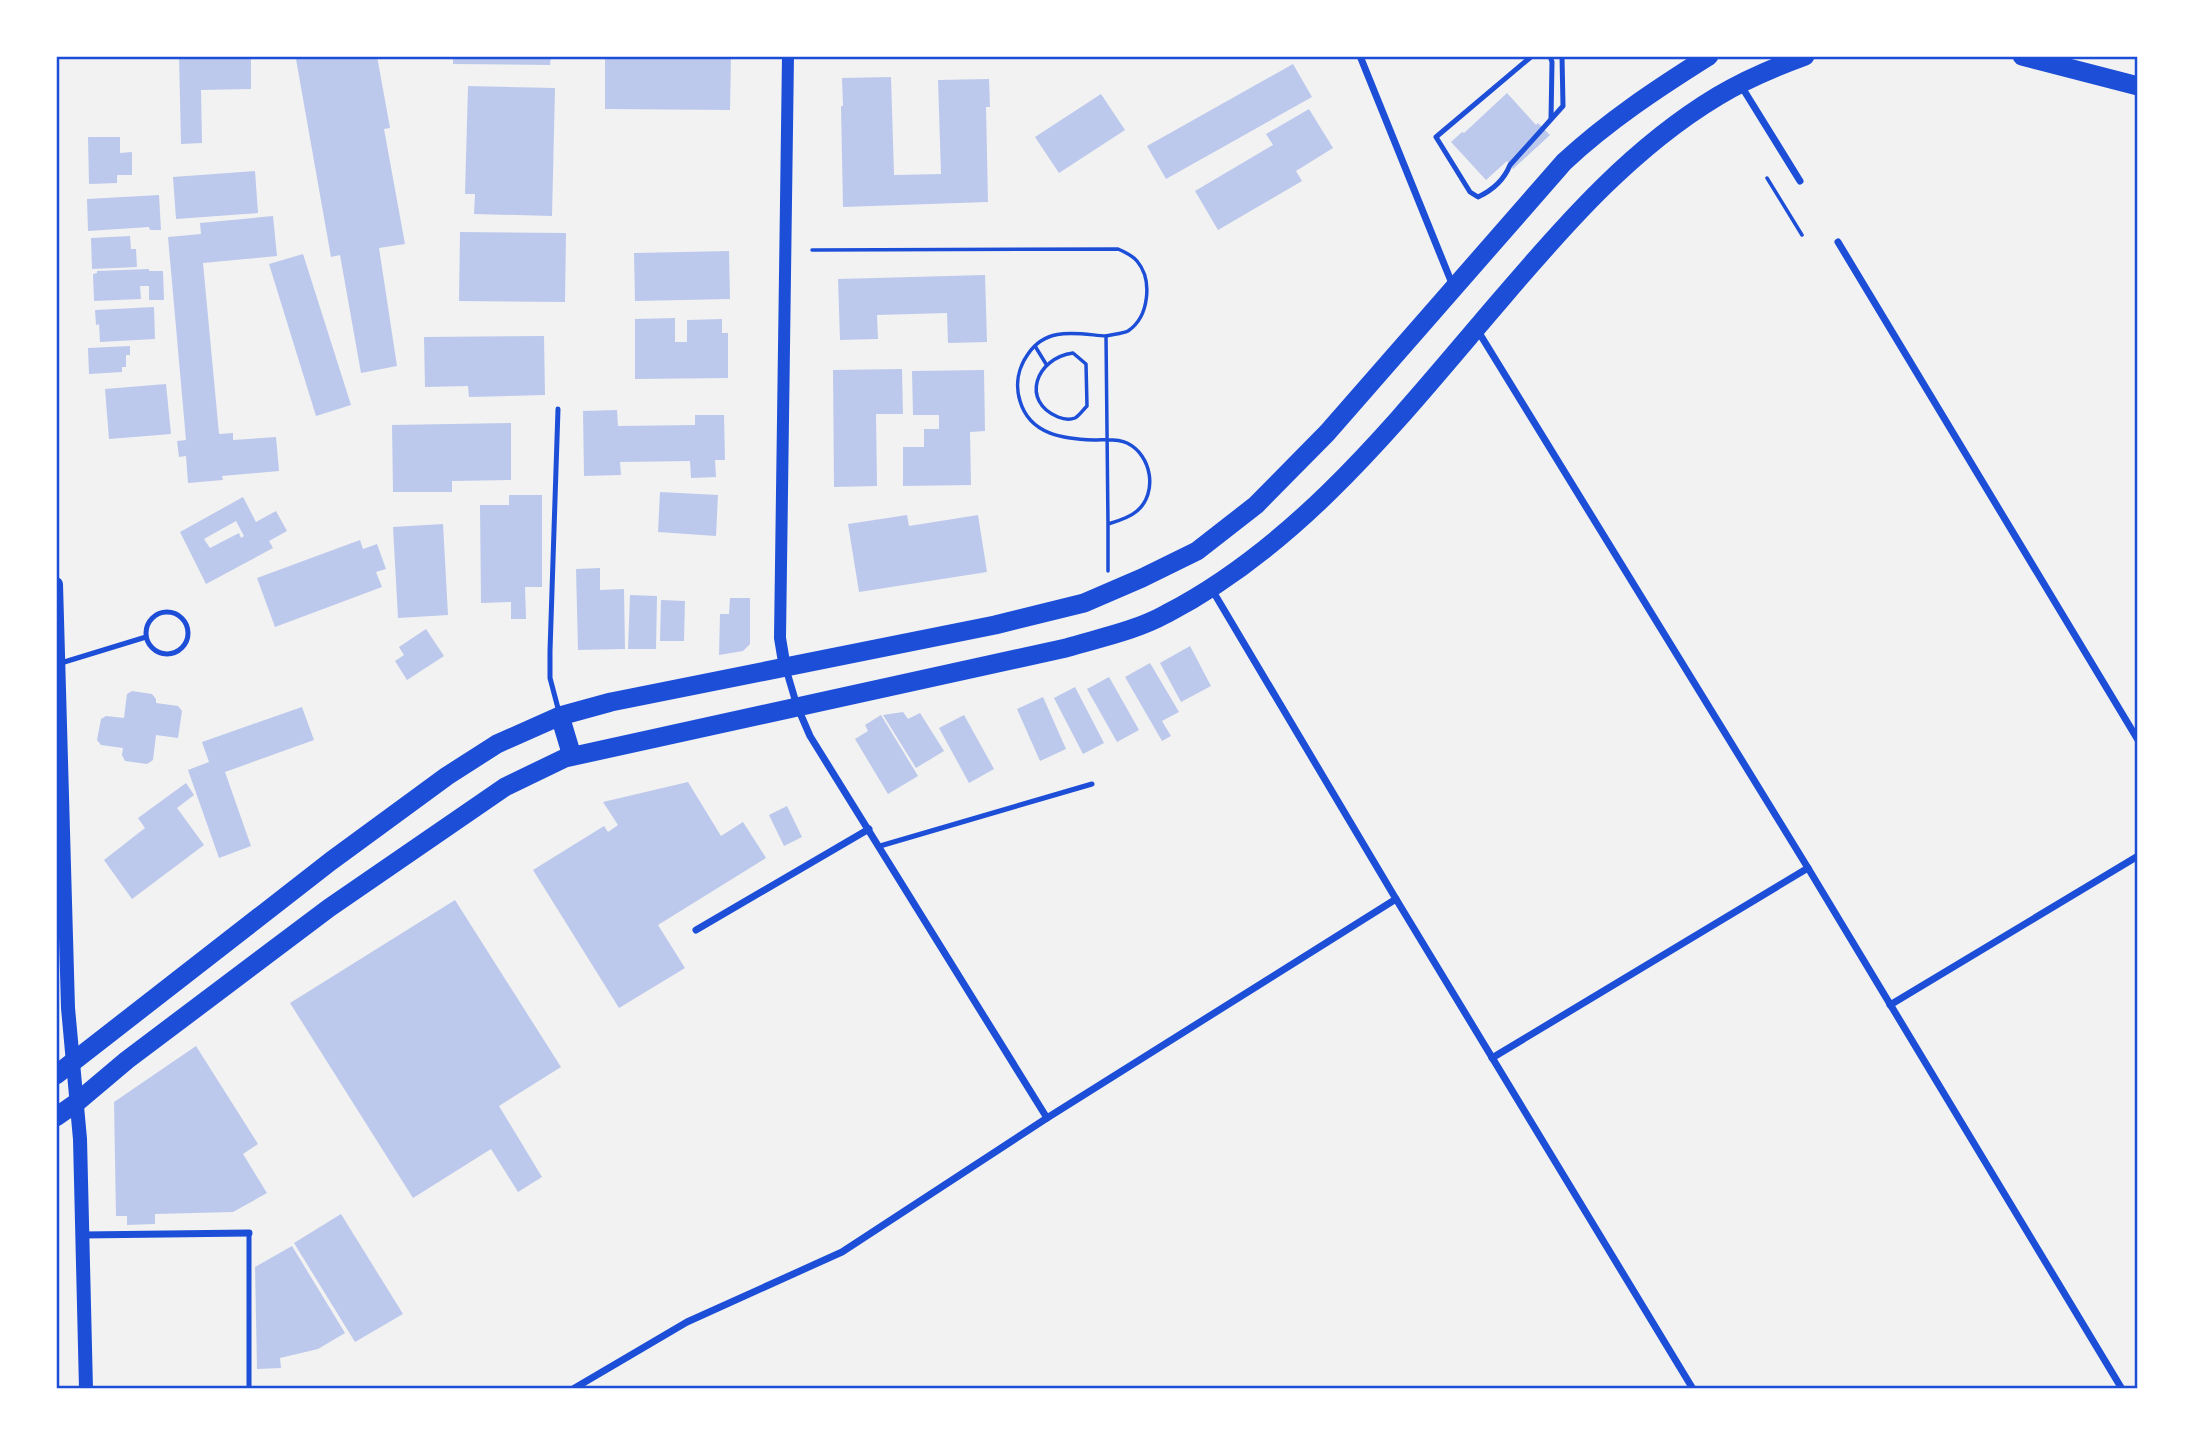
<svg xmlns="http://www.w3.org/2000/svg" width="2194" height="1445" font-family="'Space Grotesk',sans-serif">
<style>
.building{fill:#bdc9ec;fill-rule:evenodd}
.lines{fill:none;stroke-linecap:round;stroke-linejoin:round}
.path{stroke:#1d4ed8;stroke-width:3.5}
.service{stroke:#1d4ed8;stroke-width:5}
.minor{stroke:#1d4ed8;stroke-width:7}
.tertiary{stroke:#1d4ed8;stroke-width:12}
.secondary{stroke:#1d4ed8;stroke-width:14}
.trunk{stroke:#1d4ed8;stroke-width:19}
.neatline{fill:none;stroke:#1d4ed8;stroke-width:2.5}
</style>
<rect width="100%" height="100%" fill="#f2f2f2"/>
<g class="building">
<polygon points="179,56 251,56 251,89 201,90 202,143 181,144"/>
<polygon points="312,56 377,56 390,128 384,129 405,244 379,248 397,366 361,373 340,255 331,257 296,59"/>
<polygon points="453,56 551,56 550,65 453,64"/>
<polygon points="605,56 731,56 730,110 605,109"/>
<polygon points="1293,64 1312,97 1166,179 1147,146"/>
<polygon points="891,77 894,175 941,174 938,80 989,79 990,107 986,107 988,202 843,207 841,106 843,106 842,78"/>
<polygon points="468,86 555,88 552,216 474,214 475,194 465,194"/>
<polygon points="1507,93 1536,125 1538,123 1550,135 1513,169 1507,161 1486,180 1451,142 1462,132 1464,133"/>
<polygon points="1101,94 1125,130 1059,173 1035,137"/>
<polygon points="1309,109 1333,148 1296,171 1302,181 1218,230 1195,191 1273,145 1266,134"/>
<polygon points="88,137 120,137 120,153 132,152 132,175 117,175 117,183 89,184"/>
<polygon points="255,171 258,213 176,219 173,177"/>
<polygon points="159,195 161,230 150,230 149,227 88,231 87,199"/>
<polygon points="273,216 277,256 203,263 219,434 233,433 233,440 276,437 279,471 222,476 223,480 188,483 186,456 179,457 177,441 186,440 168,237 201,234 200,223"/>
<polygon points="460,232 566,233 565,302 459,301"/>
<polygon points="130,236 131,249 136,249 137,267 92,269 91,238"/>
<polygon points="729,251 730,299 635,301 634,253"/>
<polygon points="303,254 351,405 316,416 269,264"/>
<polygon points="149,269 149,271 163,271 164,300 149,300 149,286 140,286 141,299 94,301 93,274 97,273 97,271"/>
<polygon points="985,275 987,342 948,343 947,313 877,315 878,339 840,340 838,279"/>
<polygon points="154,307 155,339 100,342 99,324 96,325 95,310"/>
<polygon points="675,318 675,342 687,342 687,320 722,319 722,333 728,333 728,378 635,379 635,319"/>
<polygon points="544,336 545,395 469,397 468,386 425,387 424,337"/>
<polygon points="130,346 130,355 126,355 126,367 122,367 122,372 89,374 88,348"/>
<polygon points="902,369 903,414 876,414 877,486 834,487 833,370"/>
<polygon points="984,370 985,431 970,432 971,485 903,486 903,447 924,447 924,429 939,429 939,415 913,415 912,371"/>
<polygon points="166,384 171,434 109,439 105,389"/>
<polygon points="617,410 618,426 695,425 695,415 724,415 725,460 715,460 716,477 691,478 690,461 620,462 621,475 584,476 583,411"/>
<polygon points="511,423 511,480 452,481 452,492 393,492 392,425"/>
<polygon points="660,492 718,495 716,536 658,532"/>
<polygon points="509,495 542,495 542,587 525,587 526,619 511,619 511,602 481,603 480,505 509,505"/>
<path d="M 243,497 L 256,522 L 276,511 L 287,531 L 269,541 L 273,548 L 206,584 L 180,532 ZM 236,521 L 244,536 L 241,538 L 239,533 L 210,548 L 204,539 Z"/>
<polygon points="907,515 909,526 978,515 987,572 859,592 848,524"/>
<polygon points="443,524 448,615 398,618 393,527"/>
<polygon points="360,540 363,549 377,544 386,569 376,572 382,587 275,627 257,578"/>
<polygon points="600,568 600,590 624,589 625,649 578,650 576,569"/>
<polygon points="630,595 657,596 656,649 628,649"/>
<polygon points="730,598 750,598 750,644 743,651 719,655 720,614 729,614"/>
<polygon points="661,600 685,601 684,641 660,641"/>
<polygon points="426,629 444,656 407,680 395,661 404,655 399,647"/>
<polygon points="1190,646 1211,686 1181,702 1160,663"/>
<polygon points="1150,663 1179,712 1162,721 1171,736 1162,741 1125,677"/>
<polygon points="1109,677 1139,730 1117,742 1087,689"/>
<polygon points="1075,687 1104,743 1083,754 1054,698"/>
<polygon points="132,691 152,694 156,699 156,703 178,706 182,711 178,738 156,735 153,760 147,764 125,761 122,755 123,748 101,745 97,740 101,719 106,716 124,718 127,694"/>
<polygon points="1043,697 1066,749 1040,761 1017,709"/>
<polygon points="302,707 314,740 225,772 251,846 219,858 188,770 209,762 202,742"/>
<polygon points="903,712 908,719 920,713 944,751 916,768 883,715"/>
<polygon points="881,715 918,776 888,794 855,739 868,731 865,725"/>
<polygon points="964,715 994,769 969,783 939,728"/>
<polygon points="688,782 721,836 743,822 766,858 658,925 685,968 619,1008 533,870 604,826 608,832 618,825 603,802"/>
<polygon points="186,783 194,795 177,808 204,845 132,899 104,860 145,828 138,818"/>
<polygon points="787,806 802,837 784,846 769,815"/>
<polygon points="455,900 561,1067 499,1106 542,1177 518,1192 491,1149 413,1198 290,1003"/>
<polygon points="196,1046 258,1144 243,1154 267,1193 233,1212 155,1214 155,1224 127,1225 127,1216 116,1216 114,1102"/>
<polygon points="341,1214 403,1314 355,1342 294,1243"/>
<polygon points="292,1246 345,1333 318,1349 280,1358 281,1368 257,1369 255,1267"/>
</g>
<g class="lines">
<g class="path">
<polyline points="1767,178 1802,235"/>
<path d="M 812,250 L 1118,249 C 1125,252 1132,255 1137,261 C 1153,280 1149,317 1128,331 C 1122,334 1113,334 1106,336"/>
<polyline points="1035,346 1046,364"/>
<path d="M 1073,353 L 1086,364 L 1087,406 C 1083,410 1079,416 1075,418 C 1070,420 1063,419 1058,417 C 1020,401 1036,358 1073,353 Z"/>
<path d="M 1108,524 L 1106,336 C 1077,334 1047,326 1028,354 C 1018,368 1015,385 1020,401 C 1030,435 1064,439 1094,440 C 1104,440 1117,438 1127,443 C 1152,455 1158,493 1137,511 C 1129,518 1118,521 1108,524 L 1108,571"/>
</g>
<g class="service">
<path d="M 1532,56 L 1436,137 L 1470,192 L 1478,197 C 1493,190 1504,180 1510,165 L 1563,106 L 1562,56"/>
<polyline points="1550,56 1552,62 1551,119"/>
<polyline points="558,409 550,651 550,678 559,712"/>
<circle cx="167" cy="633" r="21"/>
<polyline points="61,663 146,637"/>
<polyline points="880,846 1092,784"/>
<polyline points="249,1233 249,1389"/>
</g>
<g class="minor">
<polyline points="1360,56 1453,286"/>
<polyline points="1740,84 1800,181"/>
<polyline points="1838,242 2138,740"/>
<polyline points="1478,331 1808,868 2122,1389"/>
<polyline points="1211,588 1396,899 1693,1389"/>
<polyline points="786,669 797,706 810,736 1047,1118"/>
<polyline points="696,930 869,829"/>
<polyline points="1890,1005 2138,856"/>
<polyline points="1492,1058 1808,868"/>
<polyline points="83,1235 249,1233"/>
<polyline points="573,1389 687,1322 842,1252 1047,1118 1396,899"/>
</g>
<polyline class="tertiary" points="785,668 780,638 788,56"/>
<polyline class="secondary" points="56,584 68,1008 80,1139 86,1389"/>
<g class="trunk">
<polyline points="2022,56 2138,86"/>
<polyline points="560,716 572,756"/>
<path d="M 56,1075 L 331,861 L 447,776 L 497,744 L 560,716 L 611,702 L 995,625 L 1084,603 L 1142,578 L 1197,551 L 1256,505 L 1327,433 L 1564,162 C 1608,121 1658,88 1709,56"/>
<path d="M 56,1117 L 76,1103 L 127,1060 L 329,908 L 505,787 L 565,758 L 1066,648 C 1099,638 1135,631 1166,614 C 1305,542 1403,413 1503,297 C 1567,222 1633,147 1718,96 C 1746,79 1775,67 1805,56"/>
</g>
</g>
<rect width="2194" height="1445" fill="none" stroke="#ffffff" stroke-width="116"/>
<rect x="58" y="58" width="2078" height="1329" class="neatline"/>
</svg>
